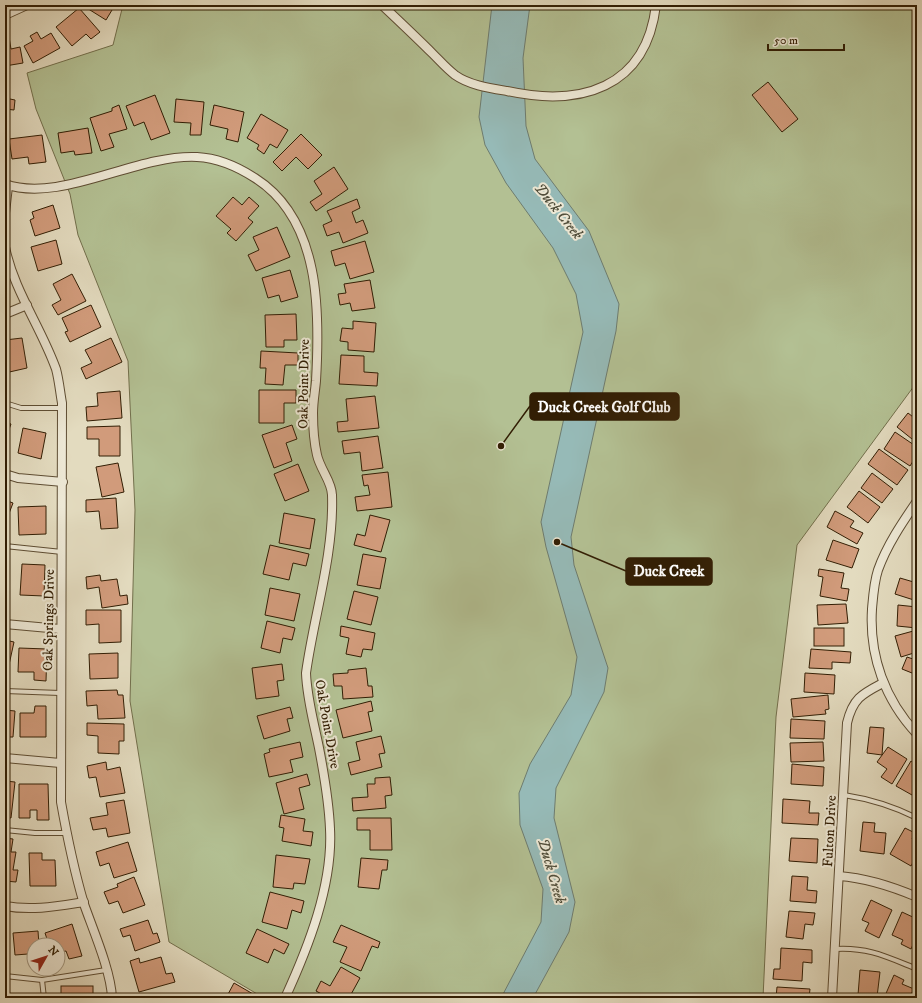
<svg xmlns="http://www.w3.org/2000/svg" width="922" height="1003" font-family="'IM FELL DW Pica',serif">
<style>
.green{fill:#b3c093;stroke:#726f4c}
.water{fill:#96bab7;stroke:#6e7c6f}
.building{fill:#d19b7b;stroke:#321e04}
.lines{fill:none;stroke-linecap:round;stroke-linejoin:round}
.service-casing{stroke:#5e4d33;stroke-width:6}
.minor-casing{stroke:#5e4d33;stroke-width:10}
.service{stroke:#ede8d5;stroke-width:4}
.minor{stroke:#ede8d5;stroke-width:8}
.labels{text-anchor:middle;stroke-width:4;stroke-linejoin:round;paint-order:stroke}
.street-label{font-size:14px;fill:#321e04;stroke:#ede8d5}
.water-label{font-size:15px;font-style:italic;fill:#504d3a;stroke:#ede8d5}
.leader{fill:none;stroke:#321e04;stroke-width:1.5}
.callout-dot{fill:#321e04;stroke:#ede8d5;stroke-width:1.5}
.callout{fill:#321e04;stroke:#321e04;stroke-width:1.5}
.callout-label{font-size:15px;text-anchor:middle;font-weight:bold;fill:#fff}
</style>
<rect width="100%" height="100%" fill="#e3dbbf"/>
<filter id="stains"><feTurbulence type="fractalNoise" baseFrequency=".005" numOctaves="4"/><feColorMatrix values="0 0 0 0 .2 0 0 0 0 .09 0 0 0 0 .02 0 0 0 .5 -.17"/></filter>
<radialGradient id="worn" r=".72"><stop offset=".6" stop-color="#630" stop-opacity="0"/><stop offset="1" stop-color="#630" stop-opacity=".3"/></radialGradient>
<polygon class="green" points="123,5 917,5 917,382 797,545 776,717 763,998 264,998 169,942 130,701 135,510 128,361 78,235 70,194 36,109 27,73 113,45"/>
<polygon class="water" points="492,5 530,5 523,58 526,126 535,159 589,231 619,304 616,331 571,537 574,565 608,668 604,692 556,788 554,818 575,902 569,932 533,998 501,998 541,922 543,889 520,825 519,793 530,764 571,695 577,657 546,547 541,522 583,332 576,294 553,248 506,183 485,145 479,117"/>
<g class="building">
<polygon points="82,5 115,5 106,20"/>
<polygon points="79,8 100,32 91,39 86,34 72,46 56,27"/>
<polygon points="37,32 41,39 51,33 60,48 33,63 24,46 33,41 30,36"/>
<polygon points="9,37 11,49 20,47 23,63 5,66 5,38"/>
<polygon points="5,81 7,81 5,98 15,100 14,110 5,109"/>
<polygon points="768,82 798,119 782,132 752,95"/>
<polygon points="155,95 170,133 151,140 144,122 134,126 126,106"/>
<polygon points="176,99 204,102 201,135 190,135 191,123 174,122"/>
<polygon points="119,105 127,129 109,134 114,147 101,151 90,118 112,111 112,108"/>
<polygon points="214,105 244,112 238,142 226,139 228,129 210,125"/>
<polygon points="261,114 288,130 277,148 270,144 264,154 257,149 259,145 247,138"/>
<polygon points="88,128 92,153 75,155 74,151 61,153 58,133"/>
<polygon points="301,134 322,155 308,169 296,157 282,171 273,162"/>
<polygon points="42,135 46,162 29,164 28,157 12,159 9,139"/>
<polygon points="334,167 348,189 316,211 310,202 322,194 314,181"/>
<polygon points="233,197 242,205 249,197 259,206 248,218 253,222 236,241 227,233 231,229 216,216"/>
<polygon points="357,199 360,208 352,212 356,223 363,220 368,233 343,243 339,232 327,236 323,225 332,221 327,211"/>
<polygon points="53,205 60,228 35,236 30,220 34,218 32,212"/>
<polygon points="277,227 290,257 256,271 248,255 259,250 253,237"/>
<polygon points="56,240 62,264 38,271 31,247"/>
<polygon points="365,241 374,272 350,279 345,263 335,266 331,251"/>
<polygon points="290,270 298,297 281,302 279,295 268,298 262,278"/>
<polygon points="72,274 86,301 58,315 52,305 61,300 53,284"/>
<polygon points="370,280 375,308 352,311 350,303 340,305 338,294 346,293 344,284"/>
<polygon points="91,305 101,327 70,342 65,332 68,331 62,318"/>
<polygon points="296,314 297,340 284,340 284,347 266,347 265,315"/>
<polygon points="353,321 376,323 374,352 348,350 348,342 340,341 342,328 353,329"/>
<polygon points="22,338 27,368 5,373 5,340"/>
<polygon points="111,338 122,362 86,379 81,368 92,363 85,350"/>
<polygon points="261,351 298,353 298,365 285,365 283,385 265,384 266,368 260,368"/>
<polygon points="341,355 364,356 364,372 378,373 377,386 339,384"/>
<polygon points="259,390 296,390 296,403 284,403 284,423 259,423"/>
<polygon points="120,391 122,418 87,421 86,407 98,406 97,393"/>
<polygon points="375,396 379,428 338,432 337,422 348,421 346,399"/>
<polygon points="908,413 917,420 917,443 897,427"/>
<polygon points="5,422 11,424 5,440"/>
<polygon points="292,425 297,439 286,443 292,461 274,468 262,435"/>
<polygon points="120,426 120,456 99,456 99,439 87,439 87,427"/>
<polygon points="23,428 46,433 41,459 18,453"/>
<polygon points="895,432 917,447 917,455 910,466 884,449"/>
<polygon points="378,436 383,468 362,471 360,452 344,454 342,441"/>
<polygon points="879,449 908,470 897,485 868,464"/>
<polygon points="118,463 124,492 102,497 96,467"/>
<polygon points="298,464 309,491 285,501 274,474"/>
<polygon points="388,472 392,507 357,511 355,497 370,495 368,485 364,486 362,475"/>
<polygon points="872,473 893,489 882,503 861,488"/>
<polygon points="859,491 880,507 868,523 847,507"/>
<polygon points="116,498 118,528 101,529 99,511 86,512 86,500"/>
<polygon points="5,500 13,503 5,524"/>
<polygon points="46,506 46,534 19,535 18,507"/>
<polygon points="835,511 854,521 850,527 863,533 857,544 827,527"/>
<polygon points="284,513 315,519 310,549 279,543"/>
<polygon points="370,515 390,520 381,552 354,545 357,534 365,536"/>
<polygon points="833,540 859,549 852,568 826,560"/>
<polygon points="270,545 309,554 306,566 293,563 289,580 263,574"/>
<polygon points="363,554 386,558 380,589 357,585"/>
<polygon points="22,564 45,565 44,596 20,595"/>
<polygon points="819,569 844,573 841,588 849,589 847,601 820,596 823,577 818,576"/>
<polygon points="5,574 8,574 6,595 5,595"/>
<polygon points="100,575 101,581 117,579 120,596 127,595 128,604 102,608 99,587 87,589 86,577"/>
<polygon points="900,578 917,583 917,601 895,594"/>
<polygon points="270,588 300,594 294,621 265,615"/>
<polygon points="354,591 378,597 371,625 347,619"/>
<polygon points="846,604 848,623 818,625 817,605"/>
<polygon points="898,605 917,607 917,628 897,626"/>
<polygon points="86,610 121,610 121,642 99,643 99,624 86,625"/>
<polygon points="267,621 295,628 292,640 283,638 280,653 261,648"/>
<polygon points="341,626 375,633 372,650 363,649 361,657 346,654 349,638 340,636"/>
<rect x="814" y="628" width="30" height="18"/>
<polygon points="917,630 917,652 901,657 895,636"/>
<polygon points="5,640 14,642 7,674 5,673"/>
<polygon points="19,648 47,649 46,681 34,680 34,672 18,672"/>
<polygon points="811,649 851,652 850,663 832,662 832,669 809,668"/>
<polygon points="118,653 118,678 90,679 89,654"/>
<polygon points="907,657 916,660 917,657 917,675 902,669"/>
<polygon points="282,664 284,680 277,681 279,696 256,699 252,668"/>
<polygon points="366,668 368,686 372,686 373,697 343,699 342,686 334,686 333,674 348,673 348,670"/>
<polygon points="805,673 835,675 834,694 804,692"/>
<polygon points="117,690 118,695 123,695 125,718 98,719 97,705 87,706 86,691"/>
<polygon points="828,695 829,709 825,710 826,714 793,717 791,699"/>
<polygon points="371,701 373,711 368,712 372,731 343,738 336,710"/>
<polygon points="35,706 46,706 46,737 20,737 20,713 34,713"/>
<polygon points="290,707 293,718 287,719 290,731 264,739 257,716"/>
<polygon points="5,710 15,711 13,737 5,737"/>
<polygon points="791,719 825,721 824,739 790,738"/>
<polygon points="87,723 124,724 124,741 119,741 119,754 98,753 98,736 87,735"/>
<polygon points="870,727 884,728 882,755 867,753"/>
<polygon points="381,736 385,753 379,754 382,767 351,775 348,763 360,760 356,742"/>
<polygon points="300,742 303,757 290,760 293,772 269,777 264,754 270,752 269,749"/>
<polygon points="823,742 824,761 791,762 790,743"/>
<polygon points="888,747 907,759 892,784 881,777 887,769 877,762"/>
<polygon points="911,761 917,765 917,787 912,795 896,786"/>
<polygon points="106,762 107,770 120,767 125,793 100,797 96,777 89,778 87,766"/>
<polygon points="792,764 824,767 823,786 791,784"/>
<polygon points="307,774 310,785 299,788 304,809 284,814 276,783"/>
<polygon points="390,777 392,795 385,796 386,808 353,811 352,798 368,797 367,784 375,784 375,778"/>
<polygon points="5,781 15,782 11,818 5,817"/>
<polygon points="19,784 48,784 49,820 37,820 37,810 30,810 30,818 19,818"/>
<polygon points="783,799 810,801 809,813 819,813 818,825 782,823"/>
<polygon points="124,800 130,833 108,837 106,828 93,830 90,818 108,815 106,803"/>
<polygon points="281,815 305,819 303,831 313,832 311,846 282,841 284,828 279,827"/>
<polygon points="357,818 391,818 392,850 370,850 370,830 357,830"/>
<polygon points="863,822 875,823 874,832 886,833 884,854 860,851"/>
<polygon points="905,828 915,833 912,839 917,841 917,855 911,866 890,854"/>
<polygon points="5,838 13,839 11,852 16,852 13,870 18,870 16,882 5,881"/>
<polygon points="791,838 818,839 817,863 789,861"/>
<polygon points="128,842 137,871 114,878 109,863 100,866 96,852"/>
<polygon points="29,853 42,853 42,860 55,860 56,886 30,886"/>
<polygon points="276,855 310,859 305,884 294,883 293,889 273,887"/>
<polygon points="361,858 388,860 387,870 382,870 379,889 358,887"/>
<polygon points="792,876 808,877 807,890 817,891 816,903 790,901"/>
<polygon points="134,877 145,905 123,913 118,901 109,904 104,892 118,887 117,884"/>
<polygon points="270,892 304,901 301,913 292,910 287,929 262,922"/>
<polygon points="871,900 892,910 879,938 865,931 869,923 862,920"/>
<polygon points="789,911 815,913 813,925 805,924 803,939 786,937"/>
<polygon points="902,912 917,919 917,936 911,949 901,944 903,940 892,935"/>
<polygon points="148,920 153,934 157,933 160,942 135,951 130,935 123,937 120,929"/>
<polygon points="72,924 82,956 69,959 66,951 61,952 63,958 58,959 58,945 49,945 45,933"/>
<polygon points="341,925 380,942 378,948 372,946 361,971 340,962 347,947 333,942"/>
<polygon points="257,929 289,944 284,954 274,949 268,963 246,953"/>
<polygon points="38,931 39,945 34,945 34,962 29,963 28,954 15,955 13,933"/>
<polygon points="781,948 812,950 812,963 803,962 802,981 773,979 774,969 780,969"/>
<polygon points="161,957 166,974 172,973 175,982 139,992 130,961 139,958 140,963"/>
<polygon points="341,967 360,978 349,998 329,998 316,991 321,981 330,986"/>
<polygon points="860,970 880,972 877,997 858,995"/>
<polygon points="894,975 904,980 902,984 914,989 909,998 884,998"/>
<polygon points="234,983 260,998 226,998"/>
<rect x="61" y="986" width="32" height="12"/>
<polygon points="777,987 810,989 809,998 776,998"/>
</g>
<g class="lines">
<defs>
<g id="service">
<polyline points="5,403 21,408 62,408"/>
<polyline points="5,546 62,552"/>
<polyline points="5,691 60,693"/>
<path d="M 844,795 C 870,799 893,806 917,818"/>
<polyline points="5,830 35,833 66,833"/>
<path d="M 835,949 C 868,947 887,957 917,969"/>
<polyline points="5,976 42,980 106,970"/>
<polyline points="42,980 44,998"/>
</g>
<g id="minor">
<path d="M 382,5 C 399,21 416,37 433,54 C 440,61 447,69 455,75 C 469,85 489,88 507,91 C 580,107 646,89 656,5"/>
<polyline points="5,15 27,5"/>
<path d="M 5,184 C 60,204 136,154 197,157 C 217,158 238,167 255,178 C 321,220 320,312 316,381 C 315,392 313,402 313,413 C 313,426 314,442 317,455 C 320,469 332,482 332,495 C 334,555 314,615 306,673 C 307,699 314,723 319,748 C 324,774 329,803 330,829 C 333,885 308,948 285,998"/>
<polyline points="5,213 8,186"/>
<path d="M 5,247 C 14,291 41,327 56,369 C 59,380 60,392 62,403 L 61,802 C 67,836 74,870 84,904 C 93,930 111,971 112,998"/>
<polyline points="5,314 27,305"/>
<polyline points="5,474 18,478 63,482"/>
<path d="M 917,501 C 902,523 887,545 878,570 C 874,582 873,597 872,609 C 869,656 885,700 917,734"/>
<polyline points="5,624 60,629"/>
<polyline points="5,758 60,763"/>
<path d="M 839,876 C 867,878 891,886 917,897"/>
<path d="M 5,906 C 32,911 58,906 84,902"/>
<path d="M 832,998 L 847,723 C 853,698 862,694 883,683"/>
</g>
</defs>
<use href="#service" class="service-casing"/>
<use href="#minor" class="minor-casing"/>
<use href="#service" class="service"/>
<use href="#minor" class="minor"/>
</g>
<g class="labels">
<g class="street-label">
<text transform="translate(303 384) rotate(-89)" y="5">Oak Point Drive</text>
<text transform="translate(48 620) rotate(-89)" y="5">Oak Springs Drive</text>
<text transform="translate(328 724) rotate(80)" y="5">Oak Point Drive</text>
<text transform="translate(829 831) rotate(-87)" y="5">Fulton Drive</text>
</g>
<g class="water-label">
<text transform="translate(559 211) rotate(51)" y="5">Duck Creek</text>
<text transform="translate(552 871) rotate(74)" y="5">Duck Creek</text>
</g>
</g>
<path class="leader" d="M501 446L530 406M557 542L626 571"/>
<g class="callout-dot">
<circle cx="501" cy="446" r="4"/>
<circle cx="557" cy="542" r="4"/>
</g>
<g class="callout">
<rect x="530" y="393" width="149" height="27" rx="4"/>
<rect x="626" y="558" width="86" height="27" rx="4"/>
</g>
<g class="callout-label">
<text x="604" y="412">Duck Creek Golf Club</text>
<text x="669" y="576">Duck Creek</text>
</g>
<rect width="922" height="1003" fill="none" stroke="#e3dbbf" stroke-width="20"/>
<rect x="6" y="6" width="910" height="991" fill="none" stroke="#321e04" stroke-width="2"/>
<rect x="10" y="10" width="902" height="983" fill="none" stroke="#321e04"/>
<g transform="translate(46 957) rotate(51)"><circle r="19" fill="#ede8d5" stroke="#a29781"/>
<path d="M0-3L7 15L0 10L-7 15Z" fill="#8f2418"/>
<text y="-6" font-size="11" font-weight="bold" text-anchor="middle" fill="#321e04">N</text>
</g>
<path d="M768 44v6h76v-6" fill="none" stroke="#321e04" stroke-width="2"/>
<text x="774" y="44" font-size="12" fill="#321e04" stroke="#ede8d5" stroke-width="3" paint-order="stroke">50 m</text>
<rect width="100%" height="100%" filter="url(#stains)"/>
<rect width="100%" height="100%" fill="url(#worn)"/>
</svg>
